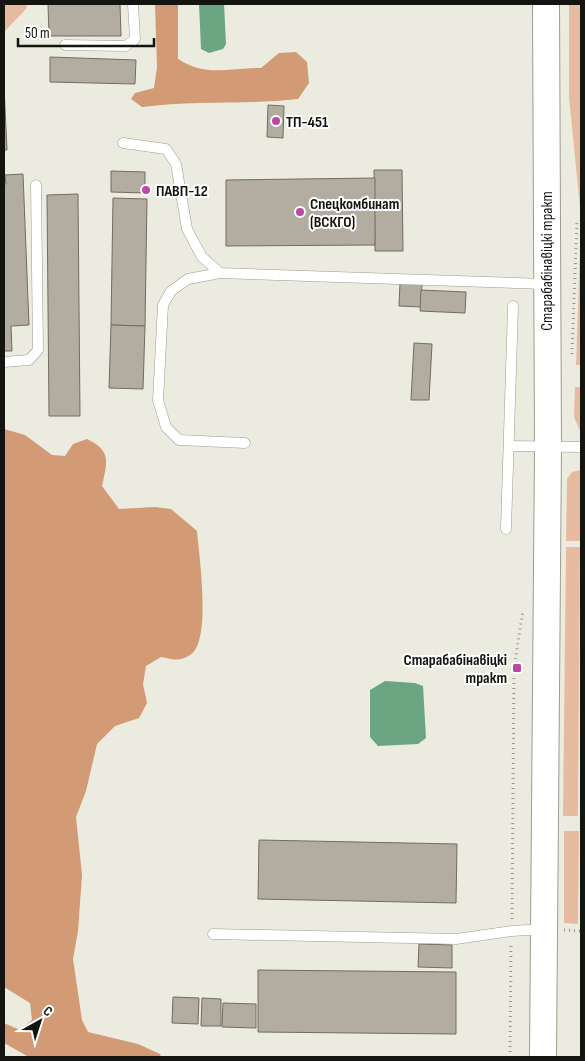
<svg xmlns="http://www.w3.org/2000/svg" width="585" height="1061" font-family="'Sofia Sans Condensed',sans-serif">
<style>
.green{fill:#e7bb9f}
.forest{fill:#d29a75}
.water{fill:#69a681}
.building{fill:#b2aca1;stroke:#726c63}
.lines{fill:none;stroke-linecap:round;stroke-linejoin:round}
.service-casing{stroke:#9c9c90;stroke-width:11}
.tertiary-casing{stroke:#9c9c90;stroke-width:28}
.path{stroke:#99988f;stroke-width:3;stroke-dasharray:1 4;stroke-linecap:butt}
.service{stroke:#fff;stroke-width:10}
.tertiary{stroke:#fff;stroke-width:26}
.poi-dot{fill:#bb48a2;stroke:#fff;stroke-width:2}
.labels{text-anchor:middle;stroke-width:4;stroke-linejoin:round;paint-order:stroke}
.poi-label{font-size:16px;font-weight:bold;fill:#141410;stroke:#fff;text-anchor:start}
.street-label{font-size:16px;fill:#141410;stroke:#fff}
</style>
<rect width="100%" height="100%" fill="#ecebdf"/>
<g class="green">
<polygon points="4,4 26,4 27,8 4,32"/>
<polygon points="569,4 581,4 581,217 569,97"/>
<polygon points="581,219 581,365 576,365"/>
<polygon points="575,387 581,387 581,433 574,417"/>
<polygon points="581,470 580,541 566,541 567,479 572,472"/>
<polygon points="566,547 580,547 578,816 563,816"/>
<polygon points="564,831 579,831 578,924 564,923"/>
</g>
<g class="forest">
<path d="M 155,4 L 178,4 L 178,59 C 207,78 230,67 261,68 L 279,53 L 296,52 L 307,62 L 309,83 L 298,99 C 246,105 194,100 142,107 L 131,99 L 135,93 L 154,88 L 157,67 Z"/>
<path d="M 4,429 L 25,435 L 52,455 L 65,456 L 73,444 L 87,439 C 112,451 107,462 102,486 L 119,509 L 155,507 L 171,509 L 197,531 C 199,555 212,642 190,655 C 180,662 171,659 161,657 L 146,666 L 143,684 L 147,703 L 139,718 L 115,726 L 97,744 L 86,791 L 76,817 L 82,875 L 78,931 L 73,959 L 82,1020 L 88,1032 L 138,1044 L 160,1054 L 161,1057 L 29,1057 L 4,1043 L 4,1023 L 20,1030 L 32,1020 L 30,1003 L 4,987 Z"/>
</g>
<g class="water">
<polygon points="199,4 224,4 226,44 223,49 209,53 201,49"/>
<polygon points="385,681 415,683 423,686 426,738 418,744 378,746 370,737 370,690"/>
</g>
<g class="building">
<polygon points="48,4 120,4 121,36 49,36"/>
<polygon points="50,57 136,60 135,84 50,82"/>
<polygon points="4,87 7,150 4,150"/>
<polygon points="268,105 284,106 283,138 267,137"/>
<polygon points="374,170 402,170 403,251 375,251"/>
<polygon points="111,171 145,172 145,193 111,192"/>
<polygon points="23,174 29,325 11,326 12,351 4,351 4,184 6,184 5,175"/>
<polygon points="375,178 375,245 226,246 226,180"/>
<polygon points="78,194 80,416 49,416 47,195"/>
<polygon points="113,198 147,199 145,326 111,325"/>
<polygon points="400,283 422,284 421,307 399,306"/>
<polygon points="421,290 466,292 465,313 420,311"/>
<polygon points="111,325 145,326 143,389 109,388"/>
<polygon points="414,343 432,344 429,400 411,400"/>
<polygon points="259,840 457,844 456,903 258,899"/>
<polygon points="419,944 452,945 452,968 418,967"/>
<polygon points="258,970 456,972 456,1034 258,1032"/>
<polygon points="173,997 199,998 198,1024 172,1023"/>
<polygon points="202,998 221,999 221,1026 201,1026"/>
<polygon points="223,1003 256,1004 256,1028 222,1027"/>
</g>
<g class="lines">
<defs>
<g id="service">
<polyline points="65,45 126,46 135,39 133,4"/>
<polyline points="123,143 166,149 176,164 187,229 202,257 220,273 546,284"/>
<polyline points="220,273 188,279 171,291 163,305 158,400 166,427 179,440 245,443"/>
<polyline points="4,362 29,360 38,350 36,185"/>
<polyline points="509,446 581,447"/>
<polyline points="506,529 513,306"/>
<polyline points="213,934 456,939 512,931 544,929"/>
</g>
<polyline id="tertiary" points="543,1057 548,447 546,4"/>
</defs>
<use href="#service" class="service-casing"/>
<use href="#tertiary" class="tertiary-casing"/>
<g class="path">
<polyline points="572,354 577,221"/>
<polyline points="512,919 514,667 523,611"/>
<polyline points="564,930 581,931"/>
<polyline points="510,1057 511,945"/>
</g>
<use href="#service" class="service"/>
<use href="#tertiary" class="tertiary"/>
</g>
<g class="poi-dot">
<circle cx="276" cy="121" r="5"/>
<circle cx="146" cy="190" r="5"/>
<circle cx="300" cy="212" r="5"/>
<rect x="512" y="663" width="10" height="10" rx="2.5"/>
</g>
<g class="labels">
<g class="poi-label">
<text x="286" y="127">ТП-451</text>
<text x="156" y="196">ПАВП-12</text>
<text x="310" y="209">Спецкомбинат<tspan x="310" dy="18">(ВСКГО)</tspan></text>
<text x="507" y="665" text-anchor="end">Старабабінавіцкі<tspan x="507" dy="18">тракт</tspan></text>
</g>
<g class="street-label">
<text transform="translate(546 261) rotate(-90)" y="6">Старабабінавіцкі тракт</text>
</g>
</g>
<rect width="585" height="1061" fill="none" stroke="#141410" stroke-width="10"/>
<g transform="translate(40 1021) rotate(39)" stroke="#ffffff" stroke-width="4" paint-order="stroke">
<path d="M0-4L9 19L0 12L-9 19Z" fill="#141410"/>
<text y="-8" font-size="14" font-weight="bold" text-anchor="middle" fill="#141410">С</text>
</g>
<path d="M18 38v8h136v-8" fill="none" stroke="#141410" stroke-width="2.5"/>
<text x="25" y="38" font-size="15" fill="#141410" stroke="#ffffff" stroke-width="4" paint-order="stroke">50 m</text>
</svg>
